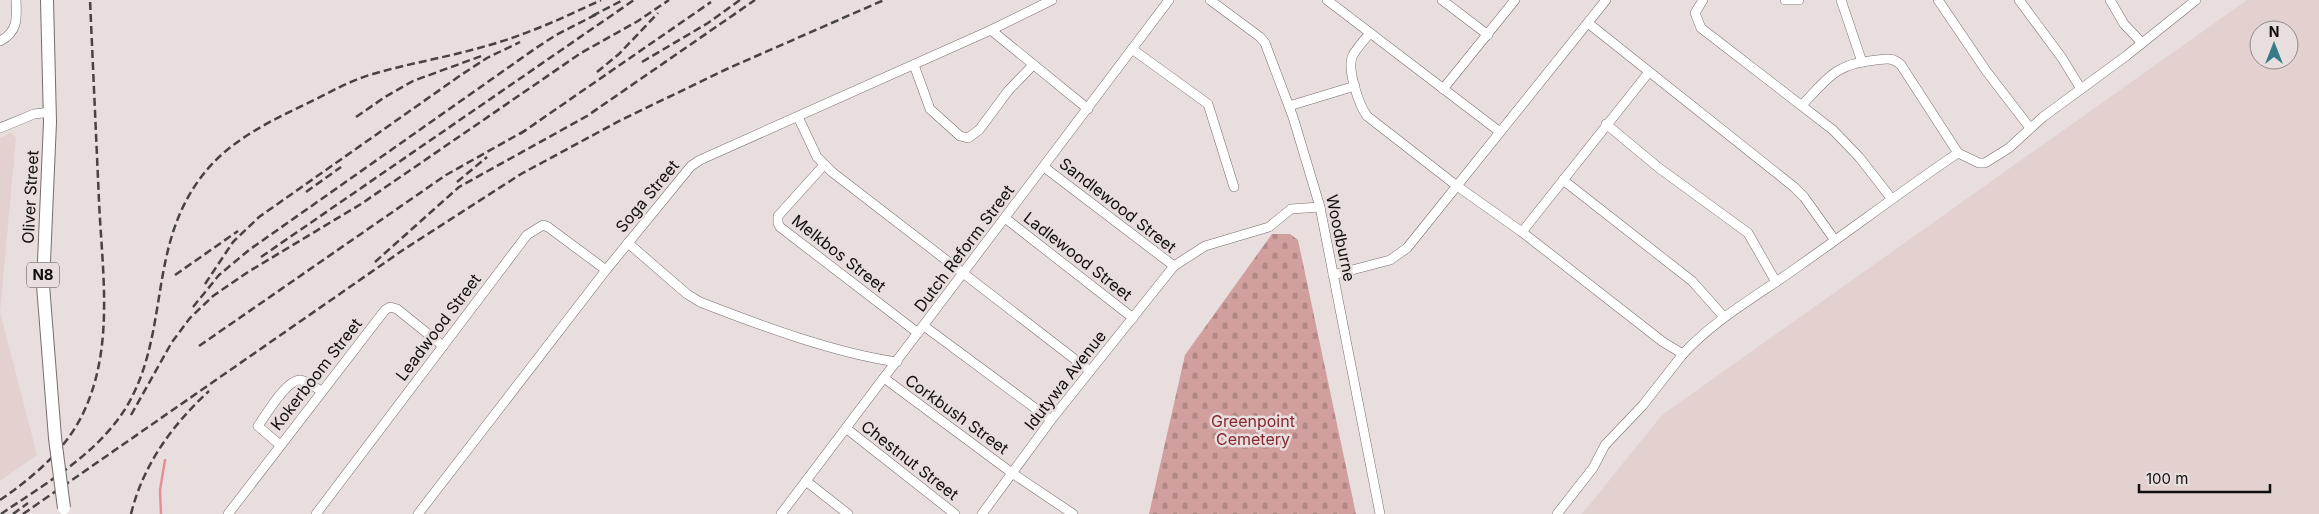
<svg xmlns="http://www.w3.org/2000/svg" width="2319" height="514" font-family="Inter,sans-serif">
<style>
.built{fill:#e3d1d0;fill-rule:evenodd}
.cemetery{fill:url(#cemetery-stones)}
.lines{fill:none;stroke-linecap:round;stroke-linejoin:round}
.stream{stroke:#e39291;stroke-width:2.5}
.minor-casing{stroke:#766e6d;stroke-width:10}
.highway-casing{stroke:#766e6d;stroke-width:14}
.minor{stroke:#fff;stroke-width:9}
.highway{stroke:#fff;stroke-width:12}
.rail{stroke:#484343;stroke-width:2.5;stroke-dasharray:8 4;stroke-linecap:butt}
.highway-bridge-casing{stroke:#766e6d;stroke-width:14;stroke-linecap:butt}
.highway-bridge{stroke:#fff;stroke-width:12}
.labels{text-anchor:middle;stroke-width:5;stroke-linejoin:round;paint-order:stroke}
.shield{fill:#e7dedd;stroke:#514c4c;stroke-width:1}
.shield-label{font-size:15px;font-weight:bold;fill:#110e0e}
.street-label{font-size:16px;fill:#110e0e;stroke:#e7dedd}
.park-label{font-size:16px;fill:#872830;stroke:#e7dedd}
</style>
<defs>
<pattern id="cemetery-stones" width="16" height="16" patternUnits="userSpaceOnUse" patternTransform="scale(1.25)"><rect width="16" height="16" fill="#d09f9e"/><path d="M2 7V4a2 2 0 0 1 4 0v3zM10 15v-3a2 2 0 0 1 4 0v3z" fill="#b28887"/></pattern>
</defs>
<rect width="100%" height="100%" fill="#e7dedd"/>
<g class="built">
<path d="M 2247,0 L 2319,0 L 2319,514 L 1582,514 L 1662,415 ZM 2259,30 L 2289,30 L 2289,60 L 2259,60 Z"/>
<polygon points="11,133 16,138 0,312 37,455 0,481 0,138"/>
</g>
<polygon class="cemetery" points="1272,234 1290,234 1298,240 1356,514 1149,514 1185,355"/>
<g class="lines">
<polyline class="stream" points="161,514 160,490 165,460"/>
<defs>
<g id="minor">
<polyline points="1210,0 1260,37 1265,43 1293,117 1320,207 1380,514"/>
<polyline points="1327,0 1500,132"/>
<polyline points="1442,0 1488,35"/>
<polyline points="1703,0 1695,13 1701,28 1833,130 1859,157 1891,198"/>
<polyline points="1785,0 1799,0"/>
<polyline points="1841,0 1862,62"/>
<polyline points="1938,0 1987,72 2030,128"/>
<polyline points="2019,0 2062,58 2081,89"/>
<polyline points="2110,0 2124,24 2142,43"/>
<polyline points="1588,23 1794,187 1804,197 1834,239"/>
<polyline points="991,30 1088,109"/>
<path d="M 1370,33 C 1364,40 1357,48 1353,55 C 1346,68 1359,105 1367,116 L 1457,186 L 1522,232 L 1663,342 L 1683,354 C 1716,318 1759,295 1799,266 C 1849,231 1898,194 1949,159 L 1958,153 L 1979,163 L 1985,163 L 2009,148 L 2043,117 L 2126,56 L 2196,0"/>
<path d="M 0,41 C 18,32 17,18 16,0"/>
<polyline points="1132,49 1208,104 1234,187"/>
<polyline points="914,65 930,109 960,136 968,138 979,130 1008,91 1032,66"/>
<polyline points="1443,89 1515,0"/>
<path d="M 1802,105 C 1829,77 1835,64 1876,60 C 1886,59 1893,57 1901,65 L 1958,153"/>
<polyline points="1289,106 1355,86"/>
<polyline points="798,117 817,157 832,172 1090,371"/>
<polyline points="1606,124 1659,168 1748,233 1776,282"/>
<polyline points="0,128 34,114 50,112"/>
<polyline points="824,165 778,216 778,223 780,227 918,333"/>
<polyline points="1044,167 1174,266"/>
<polyline points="1563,180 1692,281 1724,317"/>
<polyline points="1005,218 1133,318"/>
<polyline points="1522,232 1649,72"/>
<path d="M 628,243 L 687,294 L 700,302 C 759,325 834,353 897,362"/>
<polyline points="1333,275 1390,260 1407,248 1606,0"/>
<polyline points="924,326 1051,420"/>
<polyline points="884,378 1012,473 1073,514"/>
<polyline points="847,429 955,514"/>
<path d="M 280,445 L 258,426 C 266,415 286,380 300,380 C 307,381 315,387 321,391"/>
<polyline points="806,481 848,514"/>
<polyline points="228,514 385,310 390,307 397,309 443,346"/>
<polyline points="316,514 527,235 543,225 548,227 606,270"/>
<polyline points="418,514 606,270 691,166 700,160 991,30 1052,0"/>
<polyline points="781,514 1169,0"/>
<polyline points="982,514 1051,420 1174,266 1205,246 1269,227 1291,209 1320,207"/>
<polyline points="1557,514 1593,468 1605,445 1643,405 1683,354"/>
</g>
<polyline id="highway" points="47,0 50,122 43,285 55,438"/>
</defs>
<use href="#minor" class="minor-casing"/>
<use href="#highway" class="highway-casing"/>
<use href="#minor" class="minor"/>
<use href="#highway" class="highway"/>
<g class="rail">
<polyline points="592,16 623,0"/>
<polyline points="642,62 708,23 740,0"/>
<polyline points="597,72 619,54 658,13"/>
<polyline points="356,117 385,97 413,81 484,55"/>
<polyline points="520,134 711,2"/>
<polyline points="457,182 487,157"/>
<polyline points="306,192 341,167"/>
<polyline points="261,257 634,0"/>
<polyline points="375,262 459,187 587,116 755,0"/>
<polyline points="175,275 238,231"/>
<polyline points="205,284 233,242 259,217 461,75 487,58 520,42"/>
<polyline points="193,307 219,275 249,250 536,48 556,35 597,14"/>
<polyline points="199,346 446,175 526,130"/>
<polyline points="131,415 172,342 190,318 213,296 248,272 361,204 581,53 638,21 669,0"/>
<path d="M 0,500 C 35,476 69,447 86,407 C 114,342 102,269 99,201 C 96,134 93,67 90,0"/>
<path d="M 1,514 C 46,483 98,454 127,406 C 173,327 144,237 213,163 C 241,134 279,117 314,100 C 334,90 352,80 373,74 C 410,63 449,57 486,46 C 526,35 563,18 601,0"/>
<polyline points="13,514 28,503"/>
<polyline points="23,514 403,250 521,174 621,120 729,68 884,0"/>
<path d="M 131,514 C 143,465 172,425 209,391"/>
</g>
<defs>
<polyline id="highway-bridge" points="55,438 64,508"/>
</defs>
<use href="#highway-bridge" class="highway-bridge-casing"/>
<use href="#highway-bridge" class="highway-bridge"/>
</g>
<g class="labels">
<rect class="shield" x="27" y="262.5" width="32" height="25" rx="4"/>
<g class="shield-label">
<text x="43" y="280">N8</text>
</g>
<g class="street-label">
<text transform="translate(647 196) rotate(-50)" y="6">Soga Street</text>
<text transform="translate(30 197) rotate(-87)" y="6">Oliver Street</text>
<text transform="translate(1118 205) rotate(38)" y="6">Sandlewood Street</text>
<text transform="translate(1341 238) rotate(78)" y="6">Woodburne</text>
<text transform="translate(964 248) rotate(-53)" y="6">Dutch Reform Street</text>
<text transform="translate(839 253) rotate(38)" y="6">Melkbos Street</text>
<text transform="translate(1078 256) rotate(38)" y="6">Ladlewood Street</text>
<text transform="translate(438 327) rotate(-53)" y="6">Leadwood Street</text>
<text transform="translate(316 374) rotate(-52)" y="6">Kokerboom Street</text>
<text transform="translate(1065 380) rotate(-52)" y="6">Idutywa Avenue</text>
<text transform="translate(957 414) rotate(36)" y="6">Corkbush Street</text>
<text transform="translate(910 460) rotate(38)" y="6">Chestnut Street</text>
</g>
<g class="park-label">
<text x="1253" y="427">Greenpoint<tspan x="1253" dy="18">Cemetery</tspan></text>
</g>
</g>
<g transform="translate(2274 45)"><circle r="24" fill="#e7dedd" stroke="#918b8a"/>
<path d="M0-4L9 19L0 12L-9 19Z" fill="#367a8a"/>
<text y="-8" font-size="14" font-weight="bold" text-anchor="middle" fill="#110e0e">N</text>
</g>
<path d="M2139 484v8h131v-8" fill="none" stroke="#110e0e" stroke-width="2.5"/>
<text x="2146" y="484" font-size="15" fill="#110e0e" stroke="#e7dedd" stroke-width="4" paint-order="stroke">100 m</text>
</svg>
